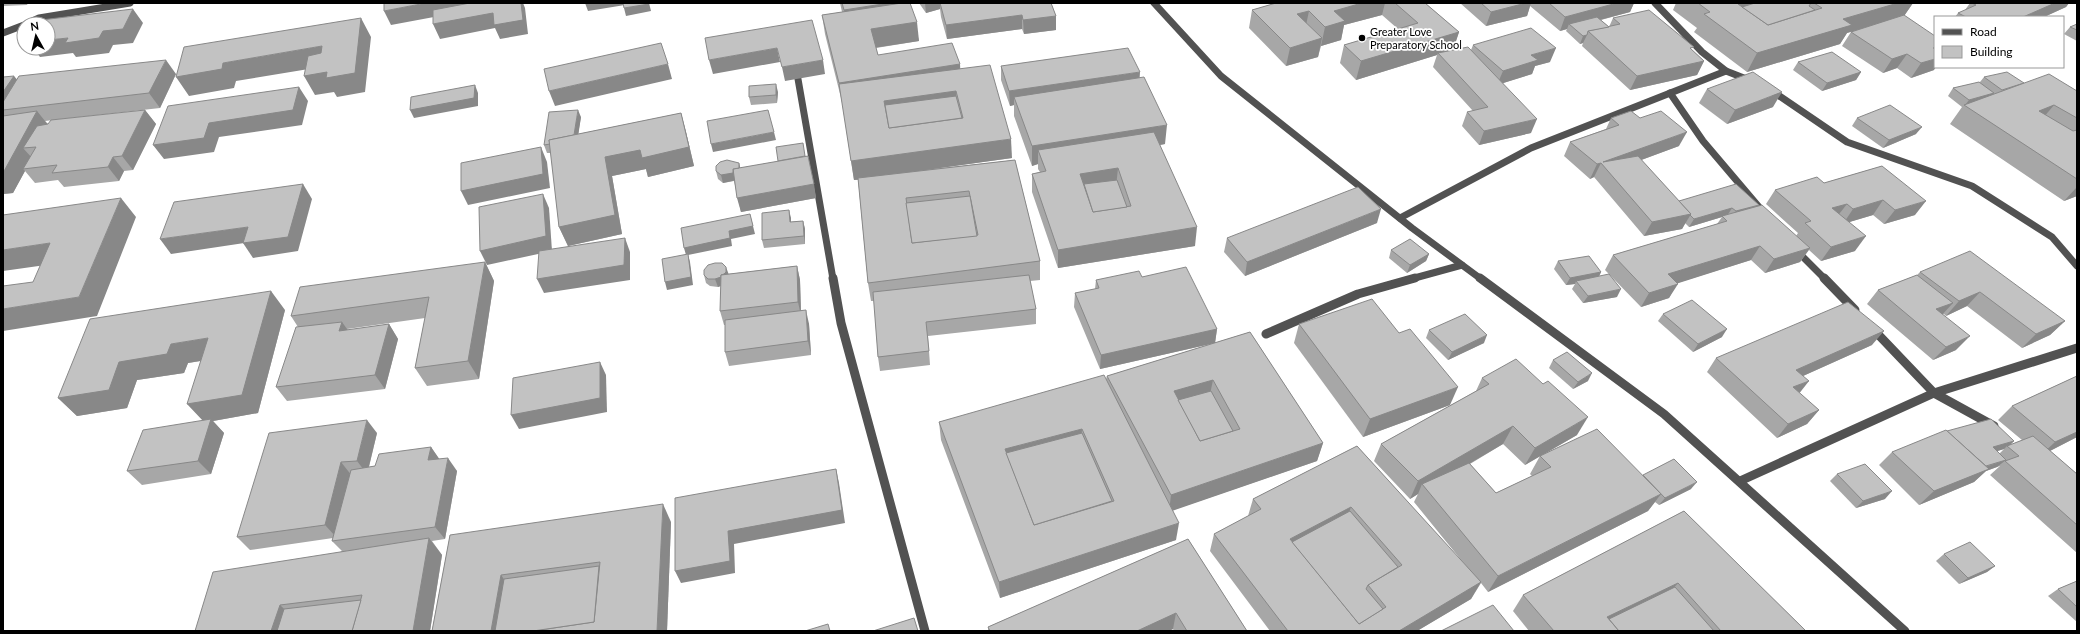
<svg xmlns="http://www.w3.org/2000/svg" width="2080" height="634" font-family="Lato,sans-serif">
<style>
.lines{fill:none;stroke-linecap:round;stroke-linejoin:round}
.minor-far1{stroke:#525252;stroke-width:7}
.minor{stroke:#525252;stroke-width:9}
.wall{fill:#a7a7a7;fill-rule:evenodd}
.shaded-wall{fill:#888}
.building{fill:#c2c2c2;stroke:#888;fill-rule:evenodd}
.poi-dot{fill:#000;stroke:#fff;stroke-width:1.5}
.labels{text-anchor:middle;stroke-width:3.5;stroke-linejoin:round;paint-order:stroke}
.far-poi-label{font-size:11px;fill:#000;stroke:#fff;text-anchor:start}
</style>
<rect width="100%" height="100%" fill="#fff"/>
<g class="lines">
<g class="minor-far1">
<polyline points="1154,3 1221,76 1412,228 1481,279"/>
<polyline points="26,24 39,18 130,3"/>
<polyline points="3,33 24,25"/>
<polyline points="1726,71 1749,80"/>
<polyline points="798,79 833,279"/>
<polyline points="1772,91 1847,142 1972,186 2052,237 2077,266"/>
<polyline points="1670,93 1703,141 1759,207"/>
<polyline points="1400,218 1531,148 1726,71 1702,52 1655,3"/>
<polyline points="1797,251 1825,279"/>
<polyline points="1411,279 1462,265"/>
</g>
<g class="minor">
<polyline points="833,278 841,323 925,631"/>
<polyline points="1480,278 1664,414 1905,631"/>
<polyline points="1824,278 1855,310"/>
<polyline points="1872,328 1934,393 1994,426"/>
<polyline points="1266,334 1358,294 1415,278"/>
<polyline points="1740,481 1934,393 2077,348"/>
</g>
</g>
<g class="wall">
<polygon points="3,3 28,3 27,5 3,6"/>
<polygon points="840,3 910,3 919,41 876,48 878,55 960,64 960,69 1012,158 932,169 1015,160 1040,261 1040,280 1030,281 1036,309 1036,324 928,336 930,365 880,371 878,357 874,301 871,301 868,283 858,180 854,180 842,102 825,34 822,15 842,12"/>
<polygon points="919,3 1051,3 1056,16 1056,30 1024,34 1022,29 947,39 941,17 940,9 926,13"/>
<polygon points="1276,3 1425,3 1459,32 1453,50 1471,50 1473,45 1550,62 1535,66 1532,74 1503,83 1531,133 1479,145 1462,126 1467,112 1473,111 1433,67 1437,55 1356,80 1340,63 1344,45 1398,29 1382,15 1344,25 1341,40 1321,46 1318,57 1286,66 1249,28 1252,10"/>
<polygon points="1460,3 1634,3 1630,12 1601,20 1609,27 1613,18 1692,50 1704,61 1697,75 1630,90 1582,46 1583,43 1580,44 1566,31 1567,29 1560,31 1530,6 1527,16 1486,26"/>
<polygon points="1676,3 1913,3 1904,16 1934,70 1911,78 1897,68 1883,73 1842,46 1851,32 1853,31 1847,33 1840,44 1747,72 1694,32 1697,28 1673,10"/>
<polygon points="1970,3 2069,3 2066,7 2044,17 1955,17 1958,13 1965,10"/>
<polygon points="2077,24 2077,41 2064,34 2070,27"/>
<polygon points="1798,62 1861,72 1856,80 1822,91 1793,70"/>
<polygon points="1001,66 1139,78 1165,144 1160,145 1195,246 1058,268 1032,192 1032,174 1040,172 1038,169 1038,164 1032,166 1014,116 1014,105 1010,106 1001,80"/>
<polygon points="176,74 160,108 45,121 48,124 145,110 156,124 133,170 124,171 119,181 64,187 58,180 35,183 25,171 13,193 3,194 3,77 17,80"/>
<polygon points="1984,77 2077,91 2077,196 2064,201 1950,124 1962,107 1948,96 1953,88 1980,82"/>
<polygon points="1707,89 1773,107 1727,124 1699,103"/>
<polygon points="778,92 777,103 751,105 749,97"/>
<polygon points="681,113 686,132 694,166 648,177 646,169 612,176 622,234 568,246 559,227 551,153 547,153 544,145 581,117 578,134"/>
<polygon points="1611,118 1640,118 1679,146 1641,160 1679,201 1759,205 1758,206 1796,236 1798,233 1766,204 1775,190 1824,183 1882,166 1915,215 1884,224 1873,215 1849,222 1855,251 1821,261 1809,250 1800,262 1765,273 1751,260 1677,283 1669,298 1641,307 1605,270 1613,255 1717,224 1722,217 1689,227 1685,223 1682,229 1644,236 1594,177 1590,179 1564,156 1570,142 1606,129"/>
<polygon points="1857,118 1916,134 1883,148 1852,126"/>
<polygon points="808,156 816,198 741,212 734,181 723,183 718,179 716,171 739,163 740,168"/>
<polygon points="789,210 791,222 803,221 805,229 805,244 764,248 762,240"/>
<polygon points="1377,223 1245,276 1224,252 1227,238"/>
<polygon points="1391,250 1429,254 1426,261 1407,273 1389,258"/>
<polygon points="1558,261 1601,272 1599,277 1617,297 1583,303 1572,289 1575,284 1566,285 1554,269"/>
<polygon points="485,262 494,281 479,379 427,386 415,368 425,318 347,329 348,330 389,324 398,339 385,389 287,401 276,387 298,327 291,316"/>
<polygon points="797,266 800,280 801,310 809,324 811,355 729,366 725,352 725,325 724,325 720,311 721,286 718,287 710,286 706,283 704,275 728,274"/>
<polygon points="1920,272 2065,321 2050,335 2022,348 1967,306 1946,316 1944,314 1943,314 1956,350 1933,360 1867,304 1878,290 1917,275"/>
<polygon points="1142,277 1217,329 1215,343 1100,369 1074,307 1075,293 1095,289 1096,280"/>
<polygon points="285,310 258,413 213,421 224,433 211,474 142,485 127,471 203,421 201,361 188,363 184,373 137,380 127,408 77,416 58,398"/>
<polygon points="1663,314 1722,337 1693,352 1658,321"/>
<polygon points="1299,324 1450,405 1363,437 1294,343"/>
<polygon points="1429,330 1484,343 1448,360 1426,338"/>
<polygon points="1250,332 1323,443 1317,461 1173,510 1176,540 1000,598 941,440 939,422 1106,379 1107,376"/>
<polygon points="1872,345 1803,376 1799,393 1819,410 1807,424 1777,438 1707,372 1716,358"/>
<polygon points="1553,360 1588,381 1573,389 1549,368"/>
<path d="M 2077,376 L 2077,437 L 2050,451 L 2077,474 L 2077,553 L 1990,475 L 2000,466 L 1997,467 L 1986,471 L 1974,482 L 1919,505 L 1879,465 L 1892,452 L 1947,431 L 2014,441 L 2010,445 L 2022,440 L 1998,420 L 2012,406 ZM 2004,449 L 1999,454 L 1997,451 Z"/>
<path d="M 1482,378 L 1577,435 L 1541,456 L 1643,475 L 1691,489 L 1659,505 L 1655,502 L 1648,511 L 1488,592 L 1481,583 L 1471,599 L 1417,631 L 1270,631 L 1210,551 L 1214,534 L 1248,516 L 1253,499 L 1357,446 L 1470,571 L 1414,502 L 1418,494 L 1410,499 L 1374,461 L 1381,444 L 1476,391 ZM 1503,444 L 1525,465 L 1540,456 L 1530,474 L 1532,476 L 1496,493 L 1470,464 Z"/>
<polygon points="377,433 369,467 375,466 431,447 439,459 457,471 445,539 432,541 442,555 430,631 195,631 342,551 332,541 333,538 250,550 237,537"/>
<polygon points="1837,474 1885,499 1856,508 1830,481"/>
<polygon points="1684,511 1806,631 1529,631 1513,611 1523,595"/>
<polygon points="671,522 667,631 432,631 450,535"/>
<polygon points="1188,539 1247,631 1174,631 1173,629 1169,631 988,631 988,627"/>
<polygon points="1944,554 1995,566 1987,572 1959,584 1936,561"/>
<polygon points="2077,581 2077,622 2048,596 2058,589"/>
</g>
<g class="shaded-wall">
<polygon points="426,3 509,3 391,25 384,11"/>
<polygon points="521,3 523,3 525,8 528,34 500,39 495,28 440,39 433,24"/>
<polygon points="585,3 624,3 625,5 588,11"/>
<polygon points="649,3 651,11 626,16 624,8"/>
<polygon points="889,3 902,3 846,25 844,10"/>
<polygon points="925,3 940,3 940,9 926,13"/>
<polygon points="1362,3 1385,3 1382,15 1344,25 1341,40 1321,46 1325,27 1334,11"/>
<polygon points="1526,3 1531,3 1527,16 1486,26 1491,12"/>
<polygon points="1617,3 1634,3 1630,12 1573,27 1569,24 1567,29 1560,31 1565,17"/>
<polygon points="1742,3 1794,3 1736,9 1738,4"/>
<polygon points="1898,3 1913,3 1904,16 1847,33 1840,44 1747,72 1757,53 1843,19"/>
<polygon points="2055,3 2069,3 2066,7 2044,17 2023,17"/>
<polygon points="133,9 143,23 133,43 113,45 109,53 76,57 73,53 40,57 33,48 48,48 48,40 68,38 103,31"/>
<polygon points="1309,11 1305,30 1297,14"/>
<polygon points="1022,15 1022,29 947,39 946,25"/>
<polygon points="1056,16 1056,30 1024,34 1023,20"/>
<polygon points="361,18 371,37 365,92 337,97 334,92 315,95 304,76"/>
<polygon points="917,22 919,41 873,48 871,29"/>
<polygon points="1459,32 1453,50 1438,53 1437,55 1356,80 1361,61"/>
<polygon points="1587,35 1583,43 1580,44 1583,36"/>
<polygon points="1322,38 1318,57 1286,66 1290,48"/>
<polygon points="322,46 333,65 236,81 234,88 189,96 176,77 223,63"/>
<polygon points="777,48 780,62 713,74 709,60"/>
<polygon points="1556,48 1550,62 1535,66 1532,74 1497,85 1503,71 1531,55"/>
<polygon points="1907,54 1897,68 1883,73 1892,59"/>
<polygon points="1935,59 1935,67 1936,67 1934,70 1911,78 1921,63"/>
<polygon points="166,60 176,74 160,108 149,93"/>
<polygon points="823,60 825,74 785,81 782,67"/>
<polygon points="1704,61 1697,75 1630,90 1637,76"/>
<polygon points="668,64 672,79 555,106 549,91"/>
<polygon points="960,64 961,83 842,102 839,83"/>
<polygon points="1140,72 1139,87 1014,97 1014,105 1010,106 1009,91"/>
<polygon points="1861,72 1856,80 1822,91 1827,83"/>
<polygon points="14,76 26,90 3,110 3,82"/>
<polygon points="776,84 778,92 777,103 776,95"/>
<polygon points="475,85 478,93 478,106 414,118 410,110"/>
<polygon points="299,87 308,101 302,125 219,137 214,152 164,159 153,145"/>
<polygon points="956,91 957,110 887,119 884,101"/>
<polygon points="1782,92 1773,107 1727,124 1735,110"/>
<polygon points="1994,93 1988,101 1965,105 1969,100"/>
<polygon points="2054,105 2038,124 2039,111"/>
<polygon points="145,110 156,124 133,170 122,156"/>
<polygon points="578,110 581,117 576,150 573,142"/>
<polygon points="37,111 49,126 36,147 23,148 32,158 23,169 25,171 13,193 3,194 3,173"/>
<polygon points="681,113 686,132 694,166 648,177 646,169 612,176 622,234 568,246 559,227 605,157"/>
<polygon points="1537,119 1531,133 1479,145 1484,131"/>
<polygon points="1167,125 1165,144 1043,164 1038,150 1038,164 1032,166 1032,146"/>
<polygon points="1922,127 1916,134 1883,148 1889,140"/>
<polygon points="774,132 776,140 713,152 711,144"/>
<polygon points="1687,132 1679,146 1609,172 1603,162"/>
<polygon points="1011,139 1012,158 854,180 851,161"/>
<polygon points="541,147 547,162 550,188 468,205 461,191"/>
<polygon points="113,157 124,171 119,181 108,167"/>
<polygon points="739,163 741,171 737,180 723,183 721,175"/>
<polygon points="1601,163 1594,177 1590,179 1597,164"/>
<polygon points="1118,168 1116,187 1082,192 1080,174"/>
<polygon points="303,184 312,199 298,251 253,258 243,243"/>
<polygon points="814,184 816,198 741,212 737,198"/>
<polygon points="2077,187 2077,196 2064,201"/>
<polygon points="543,194 549,208 552,251 487,265 480,251"/>
<polygon points="121,198 136,217 97,316 3,331 3,309 79,297"/>
<polygon points="1883,200 1873,215 1843,224 1853,209"/>
<polygon points="1926,201 1915,215 1884,224 1895,210"/>
<polygon points="1847,204 1836,218 1832,208"/>
<polygon points="1759,205 1754,212 1731,219 1736,211"/>
<polygon points="1732,208 1727,216 1722,216 1722,217 1689,227 1694,219"/>
<polygon points="1381,209 1377,223 1245,276 1247,262"/>
<polygon points="789,210 791,218 791,230 790,222"/>
<polygon points="750,214 755,234 731,239 732,246 688,255 690,262 693,285 667,290 665,282 686,255 684,248 729,231"/>
<polygon points="1691,214 1682,229 1644,236 1652,222"/>
<polygon points="803,221 805,229 805,244 804,236"/>
<polygon points="248,227 258,241 171,254 160,239"/>
<polygon points="1197,227 1195,246 1058,268 1058,250"/>
<polygon points="1866,236 1855,251 1821,261 1831,247"/>
<polygon points="625,238 630,252 630,280 544,293 537,279"/>
<polygon points="50,243 67,262 3,271 3,250"/>
<polygon points="1760,246 1751,260 1660,289 1668,274"/>
<polygon points="1810,248 1800,262 1765,273 1774,259"/>
<polygon points="1429,254 1426,261 1407,273 1410,265"/>
<polygon points="485,262 494,281 479,379 468,361"/>
<polygon points="797,266 800,280 801,316 798,302"/>
<polygon points="726,267 729,275 725,284 718,287 715,279"/>
<polygon points="1601,272 1597,280 1576,281 1575,284 1566,285 1570,278"/>
<polygon points="1678,284 1669,298 1641,307 1649,293"/>
<polygon points="1621,289 1617,297 1583,303 1588,296"/>
<polygon points="271,291 285,310 258,413 213,421 224,433 211,474 198,461 204,422 187,404"/>
<polygon points="1980,292 1967,306 1946,316 1959,301"/>
<polygon points="1953,303 1940,317 1936,309"/>
<polygon points="806,310 809,324 811,355 808,341"/>
<polygon points="2065,321 2050,335 2022,348 2036,334"/>
<polygon points="342,322 352,336 339,331"/>
<polygon points="389,324 398,339 385,389 375,375"/>
<polygon points="1217,329 1215,343 1100,369 1101,355"/>
<polygon points="1727,329 1722,337 1693,352 1698,344"/>
<polygon points="1884,331 1872,345 1785,384 1796,370"/>
<polygon points="1487,335 1484,343 1448,360 1452,352"/>
<polygon points="1970,336 1956,350 1933,360 1946,347"/>
<polygon points="208,338 223,357 188,363 184,373 137,380 127,408 77,416 58,398 119,362 171,344"/>
<polygon points="600,362 606,375 607,412 519,429 511,415"/>
<polygon points="1592,373 1588,381 1573,389 1578,382"/>
<polygon points="1213,380 1209,399 1175,408 1174,391"/>
<polygon points="1809,381 1798,395 1793,387"/>
<polygon points="1458,387 1450,405 1363,437 1370,419"/>
<polygon points="1819,410 1807,424 1777,438 1788,424"/>
<polygon points="1588,417 1577,435 1525,465 1535,448"/>
<polygon points="367,420 377,433 367,474 357,461"/>
<polygon points="1513,426 1503,444 1426,489 1422,484 1418,494 1410,499 1418,481"/>
<polygon points="1082,429 1081,447 1010,466 1005,449"/>
<polygon points="2077,432 2077,437 2040,456 2055,442"/>
<polygon points="2014,441 2008,447 2007,446 2004,449 1985,455 1993,447"/>
<polygon points="1323,443 1317,461 1169,512 1171,495"/>
<polygon points="431,447 440,460 428,460"/>
<polygon points="448,458 457,471 445,539 435,527"/>
<polygon points="2006,460 1997,467 1986,471 1974,482 1919,505 1934,491 1979,469"/>
<polygon points="341,462 352,476 337,538 325,525"/>
<polygon points="836,469 839,483 845,523 734,544 735,573 681,583 675,571 728,531"/>
<polygon points="1697,482 1691,489 1659,505 1665,498"/>
<polygon points="1892,491 1885,499 1856,508 1863,501"/>
<polygon points="1661,494 1648,511 1488,592 1498,576"/>
<polygon points="663,504 671,522 667,631 657,631"/>
<polygon points="1351,507 1345,524 1295,551 1290,539"/>
<polygon points="1179,523 1176,540 1000,598 999,582"/>
<polygon points="429,538 442,555 430,631 413,631"/>
<polygon points="1995,566 1987,572 1959,584 1968,578"/>
<polygon points="501,575 513,592 506,631 491,631"/>
<polygon points="1481,582 1471,599 1417,631 1399,631"/>
<polygon points="1678,583 1664,599 1604,621 1607,617"/>
<polygon points="280,605 297,621 294,631 271,631"/>
<polygon points="1176,613 1173,629 1169,631 1137,631"/>
</g>
<g class="building">
<polygon points="384,3 426,3 384,11"/>
<polygon points="470,3 521,3 523,20 494,25 493,13 433,24 433,10"/>
<polygon points="623,3 648,3 649,4 624,8"/>
<polygon points="842,3 889,3 844,10"/>
<polygon points="902,3 910,3 917,22 871,29 878,55 952,43 960,64 839,83 822,15"/>
<polygon points="940,3 1051,3 1056,16 1023,20 1022,15 946,25"/>
<polygon points="1276,3 1362,3 1334,11 1345,21 1325,27 1309,11 1297,14 1322,38 1290,48 1252,10"/>
<polygon points="1395,3 1425,3 1459,32 1361,61 1344,45 1418,23"/>
<polygon points="1481,3 1526,3 1491,12"/>
<polygon points="1549,3 1617,3 1565,17"/>
<polygon points="1698,3 1742,3 1738,4 1768,25 1822,8 1814,3 1898,3 1843,19 1852,25 1757,53 1704,14 1710,12"/>
<polygon points="1755,3 1811,3 1809,6 1815,10 1768,25 1742,7"/>
<polygon points="1972,3 2055,3 2023,17 1966,17 1958,13 1976,5"/>
<polygon points="133,9 123,29 103,31 99,38 65,43 68,38 48,40 48,24 39,24 41,20"/>
<polygon points="1649,10 1694,47 1690,48 1704,61 1637,76 1588,31 1620,24 1613,18"/>
<polygon points="1904,15 1935,36 1935,47 1933,48 1935,49 1935,59 1921,63 1907,54 1892,59 1851,32"/>
<polygon points="1597,17 1609,27 1588,31 1587,35 1583,36 1569,24"/>
<polygon points="361,18 355,73 326,78 327,72 304,76 308,56 321,53 322,46 223,63 222,69 176,77 184,47"/>
<polygon points="812,20 823,60 782,67 777,48 709,60 705,38"/>
<polygon points="2077,24 2077,30 2070,27"/>
<polygon points="1531,28 1556,48 1531,55 1538,60 1503,71 1473,45"/>
<polygon points="661,43 668,64 549,91 544,69"/>
<polygon points="1468,47 1537,119 1484,131 1467,112 1488,107 1438,53"/>
<polygon points="1128,48 1140,72 1009,91 1001,66"/>
<polygon points="1832,52 1861,72 1827,83 1798,62"/>
<polygon points="166,60 149,93 3,110 3,102 19,76"/>
<path d="M 990,65 L 1011,139 L 851,161 L 839,84 ZM 956,91 L 963,118 L 889,128 L 884,101 Z"/>
<polygon points="1753,72 1782,92 1735,110 1707,89"/>
<polygon points="2007,72 2024,83 2002,90 1984,77"/>
<polygon points="2049,74 2077,91 2077,118 2054,105 2039,111 2073,131 2077,130 2077,179 1964,105"/>
<polygon points="14,76 3,92 3,77"/>
<polygon points="1144,77 1167,125 1032,146 1014,97"/>
<polygon points="1979,82 1994,93 1969,100 1953,88"/>
<polygon points="776,84 776,95 749,97 749,86"/>
<polygon points="475,85 474,98 410,110 411,97"/>
<polygon points="299,87 293,110 209,123 204,138 153,145 168,106"/>
<polygon points="956,96 962,118 889,128 885,105"/>
<polygon points="1890,105 1922,127 1889,140 1857,118"/>
<polygon points="145,110 122,156 113,157 108,167 52,173 57,165 23,169 36,147 23,148 37,126 48,124 51,120"/>
<polygon points="578,110 574,135 549,140 550,144 544,145 549,112"/>
<polygon points="768,110 774,132 711,144 707,121"/>
<polygon points="37,111 3,173 3,116"/>
<polygon points="1631,111 1640,118 1661,111 1687,132 1603,162 1638,156 1691,214 1652,222 1601,163 1597,164 1570,142 1619,125 1611,118"/>
<polygon points="681,113 689,147 642,158 640,150 605,157 615,215 559,227 549,140"/>
<path d="M 1154,132 L 1197,227 L 1058,250 L 1032,174 L 1046,171 L 1038,150 ZM 1118,168 L 1131,206 L 1093,212 L 1080,174 Z"/>
<polygon points="803,143 805,156 778,161 776,147"/>
<polygon points="541,147 543,174 461,191 461,163"/>
<polygon points="808,156 814,184 737,198 733,169"/>
<polygon points="727,160 739,163 739,168 733,169 733,173 721,175 716,171 716,166 720,162"/>
<path d="M 1015,160 L 1040,261 L 868,283 L 858,178 ZM 969,191 L 978,235 L 912,243 L 906,198 Z"/>
<polygon points="1882,166 1926,201 1895,210 1883,200 1853,209 1847,204 1832,208 1866,236 1831,247 1805,223 1811,221 1775,190 1817,177 1824,183"/>
<polygon points="1117,180 1127,207 1093,212 1084,184"/>
<polygon points="303,184 288,237 243,243 248,227 160,239 174,202"/>
<polygon points="1736,184 1759,205 1736,211 1732,208 1694,219 1690,215 1691,214 1679,201"/>
<polygon points="1358,187 1381,209 1247,262 1227,238"/>
<polygon points="543,194 546,236 480,251 479,207"/>
<polygon points="970,196 977,236 912,243 906,203"/>
<polygon points="121,198 79,297 3,309 3,286 33,282 50,243 3,250 3,215"/>
<polygon points="1762,205 1810,248 1774,259 1760,246 1668,274 1678,284 1649,293 1613,255 1727,221 1722,216"/>
<polygon points="789,210 790,222 803,221 804,236 762,240 762,213"/>
<polygon points="750,214 753,226 729,231 730,238 684,248 681,228"/>
<polygon points="625,238 624,265 537,279 539,251"/>
<polygon points="1410,239 1429,254 1410,265 1391,250"/>
<polygon points="1970,251 2065,321 2036,334 1980,292 1959,301 1920,272"/>
<polygon points="688,254 691,277 665,282 662,259"/>
<polygon points="1589,256 1601,272 1570,278 1558,261"/>
<polygon points="485,262 468,361 415,368 429,297 291,316 300,287"/>
<polygon points="715,263 722,263 726,267 726,272 724,274 721,275 721,277 715,279 708,279 704,275 704,270 708,265"/>
<polygon points="797,266 798,302 720,311 721,275"/>
<polygon points="1186,267 1217,329 1101,355 1075,293 1099,288 1096,280 1139,271 1142,277"/>
<polygon points="1609,274 1621,289 1588,296 1576,281"/>
<polygon points="1029,275 1036,309 926,322 929,351 878,357 873,292"/>
<polygon points="1917,275 1953,303 1936,309 1970,336 1946,347 1878,290"/>
<polygon points="271,291 242,395 187,404 208,338 171,344 167,354 119,362 109,390 58,398 90,319"/>
<polygon points="1372,299 1399,333 1410,329 1458,387 1370,419 1299,324"/>
<polygon points="1692,300 1727,329 1698,344 1663,314"/>
<polygon points="1848,302 1884,331 1796,370 1809,381 1793,387 1819,410 1788,424 1716,358"/>
<polygon points="806,310 808,341 725,352 725,320"/>
<polygon points="1465,314 1487,335 1452,352 1429,330"/>
<polygon points="342,322 339,331 389,324 375,375 276,387 296,327"/>
<path d="M 1250,332 L 1323,443 L 1171,495 L 1107,376 ZM 1213,380 L 1240,429 L 1200,441 L 1174,391 Z"/>
<polygon points="1567,352 1592,373 1578,382 1553,360"/>
<polygon points="1516,359 1543,384 1548,381 1588,417 1535,448 1513,426 1418,481 1381,444 1489,384 1482,378"/>
<polygon points="600,362 600,398 511,415 513,378"/>
<path d="M 1104,375 L 1179,523 L 999,582 L 939,422 ZM 1082,429 L 1114,501 L 1034,525 L 1005,449 Z"/>
<polygon points="2077,376 2077,432 2055,442 2012,406"/>
<polygon points="1211,391 1233,431 1200,441 1178,400"/>
<polygon points="211,419 198,461 127,471 143,430"/>
<polygon points="1991,419 2014,441 1993,447 2006,460 1986,466 1947,431"/>
<polygon points="367,420 357,461 341,462 325,525 237,537 269,433"/>
<polygon points="1597,429 1661,494 1498,576 1422,484 1469,463 1496,493 1551,467 1540,456"/>
<polygon points="1946,430 1989,469 1934,491 1892,452"/>
<polygon points="1082,433 1112,501 1034,525 1006,453"/>
<polygon points="2033,436 2077,474 2077,525 2005,461 2019,456 2007,446"/>
<path d="M 1357,446 L 1481,582 L 1399,631 L 1288,631 L 1214,534 L 1261,509 L 1253,499 ZM 1351,507 L 1402,565 L 1368,585 L 1386,607 L 1359,624 L 1290,539 Z"/>
<polygon points="431,447 428,460 448,458 435,527 332,541 351,470 375,466 379,454"/>
<polygon points="1674,459 1697,482 1665,498 1643,475"/>
<polygon points="1865,464 1892,491 1863,501 1837,474"/>
<polygon points="836,469 842,510 728,531 730,561 675,571 675,498"/>
<polygon points="663,504 657,631 533,631 594,622 600,562 501,575 491,631 432,631 450,535"/>
<polygon points="1350,511 1398,567 1368,585 1366,589 1383,609 1359,624 1292,542"/>
<polygon points="1684,511 1806,631 1721,631 1678,583 1607,617 1619,631 1554,631 1523,595"/>
<polygon points="429,538 413,631 352,631 362,595 280,605 271,631 195,631 213,572"/>
<polygon points="1188,539 1247,631 1187,631 1176,613 1137,631 990,631 988,627"/>
<polygon points="1970,542 1995,566 1968,578 1944,554"/>
<polygon points="599,566 594,622 533,631 495,631 504,579"/>
<polygon points="2077,581 2077,607 2058,589"/>
<polygon points="1675,587 1714,631 1619,631 1609,619"/>
<polygon points="361,600 352,631 277,631 284,609"/>
<polygon points="1493,605 1514,631 1441,631"/>
<polygon points="914,618 918,631 873,631"/>
<polygon points="828,624 830,631 805,631"/>
</g>
<circle class="poi-dot" cx="1362" cy="38" r="4"/>
<g class="labels">
<g class="far-poi-label">
<text x="1370" y="36">Greater Love<tspan x="1370" dy="13">Preparatory School</tspan></text>
</g>
</g>
<rect width="2080" height="634" fill="none" stroke="#000000" stroke-width="8"/>
<rect x="1934" y="16" width="130" height="52" fill="#ffffff" stroke="#999999"/>
<rect x="1942" y="29" width="20" height="6" fill="#525252" stroke="#999999"/>
<text x="1970" y="36" font-size="12" fill="#000000">Road</text>
<rect x="1942" y="46" width="20" height="12" fill="#c2c2c2" stroke="#999999"/>
<text x="1970" y="56" font-size="12" fill="#000000">Building</text>
<g transform="translate(36 36) rotate(352)"><circle r="19" fill="#ffffff" stroke="#999999"/>
<path d="M0-3L7 15L0 10L-7 15Z" fill="#000000"/>
<text y="-6" font-size="11" font-weight="bold" text-anchor="middle" fill="#000000">N</text>
</g>
</svg>
